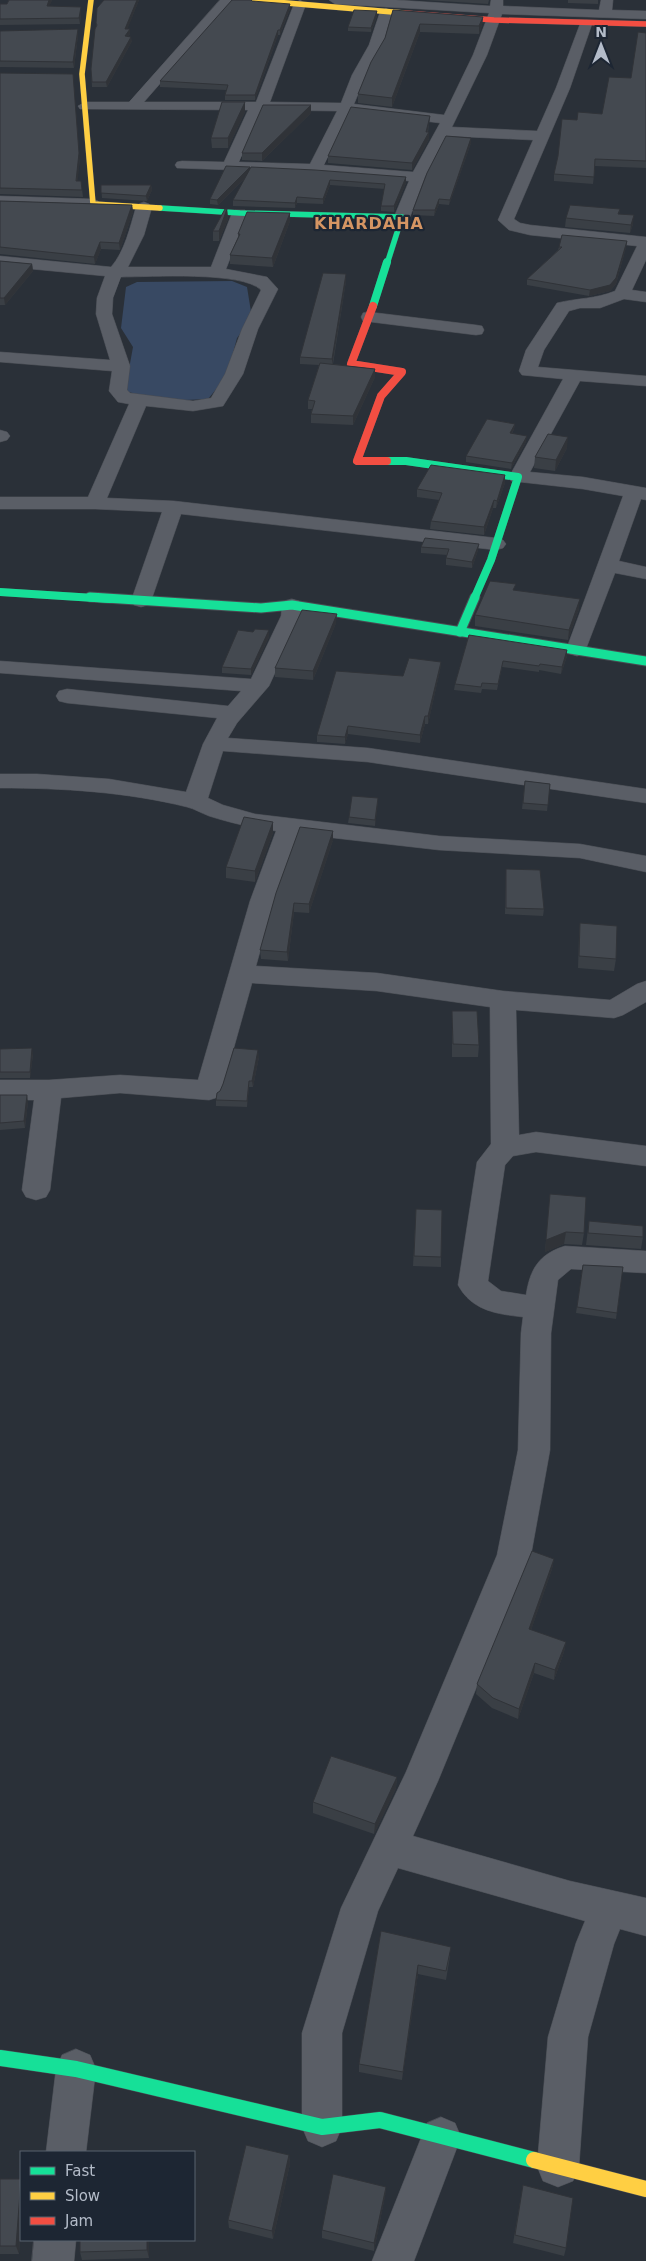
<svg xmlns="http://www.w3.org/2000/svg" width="646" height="2261" font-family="'DejaVu Sans',sans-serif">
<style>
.water{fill:#384963}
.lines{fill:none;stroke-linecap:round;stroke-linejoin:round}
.street-casing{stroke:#484c53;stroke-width:1}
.fast-far3-casing{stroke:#484c53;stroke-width:6}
.fast-far2-casing{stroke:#484c53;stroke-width:8}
.fast-far1-casing{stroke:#484c53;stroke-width:11}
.fast-casing{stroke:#484c53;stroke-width:17}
.slow-far1-casing{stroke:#484c53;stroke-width:6}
.slow-casing{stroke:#484c53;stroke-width:17}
.jam-far1-casing{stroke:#484c53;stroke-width:6}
.jam-casing{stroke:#484c53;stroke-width:8}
.street{fill:#5a5e66;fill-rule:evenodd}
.fast-far3{stroke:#16e098;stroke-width:5.5}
.fast-far2{stroke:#16e098;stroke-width:8}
.fast-far1{stroke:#16e098;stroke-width:9}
.fast{stroke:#16e098;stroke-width:16}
.slow-far1{stroke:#ffcf43;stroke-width:5.5}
.slow{stroke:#ffcf43;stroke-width:16}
.jam-far1{stroke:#f24e42;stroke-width:5.5}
.jam{stroke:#f24e42;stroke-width:8}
.wall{fill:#3a3f45}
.shaded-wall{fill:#303338}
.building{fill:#444950;stroke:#303338}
.labels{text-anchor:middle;stroke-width:4.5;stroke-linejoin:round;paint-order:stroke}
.far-district-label{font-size:16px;font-weight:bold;letter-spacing:1px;fill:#d59563;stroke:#1d2633}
</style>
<rect width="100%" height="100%" fill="#2a3038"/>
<polygon class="water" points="232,281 247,287 252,318 237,338 227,376 208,399 162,401 125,391 133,347 121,328 126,287 137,282"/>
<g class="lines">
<defs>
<g id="street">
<path d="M 220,0 L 233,0 L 144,102 L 256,102 L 294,4 L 300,0 L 306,4 L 270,102 L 341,103 L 352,75 L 369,45 L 380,12 L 386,8 L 392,12 L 383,45 L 366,75 L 354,104 L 444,115 L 473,55 L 489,13 L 335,4 L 329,0 L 396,0 L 490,6 L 491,0 L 503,0 L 503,6 L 599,10 L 601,0 L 613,0 L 612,10 L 646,11 L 646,19 L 502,14 L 487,55 L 452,127 L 537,131 L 556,88 L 580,24 L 586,20 L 591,21 L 592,24 L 570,88 L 514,219 L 520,223 L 530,225 L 646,237 L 646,260 L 632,290 L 646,292 L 646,302 L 624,299 L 600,308 L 580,308 L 569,311 L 544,350 L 538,367 L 646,376 L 646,386 L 580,381 L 530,472 L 583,477 L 646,488 L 646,500 L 641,499 L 619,561 L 646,567 L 646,579 L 615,573 L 584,654 L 577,656 L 570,654 L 566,650 L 623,496 L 583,489 L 511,481 L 509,477 L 563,379 L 522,375 L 519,371 L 526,350 L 557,303 C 577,298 596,299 615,291 L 637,246 L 530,235 L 509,230 L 498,220 L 533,140 L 447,136 L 425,177 L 410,217 L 407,220 L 397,220 L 394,217 L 409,181 L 315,173 L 177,168 L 175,165 L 177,162 L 182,161 L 224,162 L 248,110 L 80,109 L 78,106 L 85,102 L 129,102 ZM 262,110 L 337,111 L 310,164 L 239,162 ZM 350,112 L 440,123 L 413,172 L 324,165 Z"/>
<polygon points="0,196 93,199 98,201 101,204 98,207 93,209 0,206"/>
<path d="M 144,202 L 149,204 L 152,207 L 144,235 L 128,267 L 211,267 L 232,213 L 235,210 L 245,210 L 248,213 L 226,269 L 267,277 L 278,289 L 258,329 L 243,374 L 223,406 L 193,411 L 146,406 L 107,498 L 174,501 L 496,538 L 503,540 L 506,544 L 503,548 L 496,550 L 181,514 L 151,601 L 148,605 L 141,607 L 134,605 L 131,601 L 162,512 L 95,509 L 0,509 L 0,497 L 88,497 L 129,404 L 118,402 L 109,391 L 112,371 L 0,362 L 0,352 L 110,360 L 96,314 L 97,298 L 105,276 L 0,266 L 0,256 L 111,267 C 125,251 130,227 136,207 L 139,204 ZM 121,277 C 150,277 242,271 261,290 L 242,329 L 225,374 L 211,398 L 193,401 L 130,393 L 127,390 L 130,366 L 112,314 L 113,298 Z"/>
<polygon points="369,312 476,325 482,326 484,330 482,334 476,335 363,321 361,317 363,313"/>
<polygon points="0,430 7,432 10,436 7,440 0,442"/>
<path d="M 292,599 L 299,601 L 302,605 L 301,616 L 269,686 L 237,723 L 228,738 L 368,748 L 646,789 L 646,803 L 368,762 L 223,751 L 208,798 L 223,805 L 255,814 L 439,836 L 580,844 L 646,856 L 646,872 L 580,858 L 439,850 L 299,834 L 274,901 L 256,966 L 377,973 L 503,991 L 610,1000 L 637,984 L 646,981 L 646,1002 L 623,1015 L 614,1018 L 516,1010 L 519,1135 L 536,1132 L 646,1146 L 646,1166 L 536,1152 L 513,1156 L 505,1165 L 488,1281 L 501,1291 L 526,1295 C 530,1269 539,1254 565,1246 L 646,1251 L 646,1273 L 571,1269 L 558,1280 L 551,1333 L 550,1450 L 531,1555 L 438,1781 L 413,1836 L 570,1881 L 646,1898 L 646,1936 L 620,1929 L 614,1944 L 588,2037 L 579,2166 L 573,2181 L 558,2187 L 543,2181 L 537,2166 L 548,2037 L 576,1943 L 585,1921 L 398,1868 L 378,1911 L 342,2033 L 342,2127 L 336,2141 L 322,2147 L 308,2141 L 302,2127 L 302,2033 L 341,1908 L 406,1772 L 497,1555 L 518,1450 L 521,1333 L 523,1317 C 497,1314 472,1311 458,1285 L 477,1162 L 491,1144 L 490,1007 L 377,991 L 252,983 L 222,1090 L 219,1097 L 209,1100 L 120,1093 L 61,1098 L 50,1190 L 46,1197 L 36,1200 L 26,1197 L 22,1190 L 34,1100 L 0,1100 L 0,1080 L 49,1080 L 120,1075 L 198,1080 L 250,901 L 276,831 C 253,828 231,823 209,816 C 201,813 195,809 187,807 C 127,792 62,788 0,788 L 0,774 L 37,774 L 109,779 L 186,792 L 203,744 L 217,718 L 67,703 L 59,701 L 56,696 L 59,691 L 67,689 L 228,706 L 241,691 L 0,673 L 0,661 L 251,679 L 281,616 L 282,605 L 285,601 Z"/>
<polygon points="76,2049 90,2055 96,2069 86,2152 46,2152 56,2069 62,2055"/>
<polygon points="441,2117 455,2123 461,2137 414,2261 372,2261 427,2123"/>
<polygon points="34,2240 76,2240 74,2261 32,2261"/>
</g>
<polyline id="fast-far3" points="160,208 240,213 402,217 387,264"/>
<g id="fast-far2">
<polyline points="373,306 387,262"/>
<polyline points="387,461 406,461 518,477 491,560 474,599"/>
<polyline points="0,592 110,599"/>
</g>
<g id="fast-far1">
<polyline points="90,597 261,608 292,605 646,661"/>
<polyline points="460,632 475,597"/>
</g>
<polyline id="fast" points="0,2058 76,2069 322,2127 380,2120 534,2160"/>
<g id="slow-far1">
<polyline points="91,0 82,74 93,204 160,208"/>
<polyline points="252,0 404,13"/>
</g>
<polyline id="slow" points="534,2160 646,2189"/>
<polyline id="jam-far1" points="404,13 494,20 646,24"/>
<polyline id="jam" points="373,306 351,364 402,372 381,396 357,461 387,461"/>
</defs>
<use href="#street" class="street-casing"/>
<use href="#fast-far3" class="fast-far3-casing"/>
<use href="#fast-far2" class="fast-far2-casing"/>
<use href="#fast-far1" class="fast-far1-casing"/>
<use href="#fast" class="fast-casing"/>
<use href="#slow-far1" class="slow-far1-casing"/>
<use href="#slow" class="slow-casing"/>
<use href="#jam-far1" class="jam-far1-casing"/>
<use href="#jam" class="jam-casing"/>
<use href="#street" class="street"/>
<use href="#fast-far3" class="fast-far3"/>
<use href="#fast-far2" class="fast-far2"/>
<use href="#fast-far1" class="fast-far1"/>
<use href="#fast" class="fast"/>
<use href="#slow-far1" class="slow-far1"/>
<use href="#slow" class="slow"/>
<use href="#jam-far1" class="jam-far1"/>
<use href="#jam" class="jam"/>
</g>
<g class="wall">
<polygon points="9,0 52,0 49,6 81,12 80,24 0,25 0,4 7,4"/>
<polygon points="104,0 139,0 127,29 130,34 128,37 132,41 107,87 92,87 91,69 96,28 96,23"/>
<polygon points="425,0 489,0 488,4"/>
<polygon points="568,0 598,0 598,4 568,3"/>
<polygon points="252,1 290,9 280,35 278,35 255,100 225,100 225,95 226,90 160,87 160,81"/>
<polygon points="393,10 483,17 482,25 479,34 420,32 392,107 358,103 358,94 385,38"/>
<polygon points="377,11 377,16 371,32 348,31 348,27"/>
<polygon points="0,31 78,35 74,68 0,67"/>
<polygon points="646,33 646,168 595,166 593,184 554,181 554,174 577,120 602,114 631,78"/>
<polygon points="0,73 80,159 77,181 81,181 83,197 0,194"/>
<polygon points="245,102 245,112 228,148 212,148 211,138"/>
<polygon points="311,113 262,161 242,160 242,153"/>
<polygon points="430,116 428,132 429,132 429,139 412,170 328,163 328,156"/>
<polygon points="471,143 449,205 439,204 434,216 413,215 413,210"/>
<polygon points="250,167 250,169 406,177 406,183 394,212 381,211 381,206 385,189 330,185 323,204 297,203 295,208 233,206 233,200 246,177 218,205 210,204 210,199"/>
<polygon points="101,185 151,185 152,190 147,201 102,198"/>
<polygon points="0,201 132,205 133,212 120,250 101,249 95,264 0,254"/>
<polygon points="227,209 228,219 219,241 213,241 213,231"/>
<polygon points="620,209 619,214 633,224 630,233 565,227 566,218"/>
<polygon points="290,213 290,221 273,267 230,264 230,255 238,237 238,234"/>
<polygon points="627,241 626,247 616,284 610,291 589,296 527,285 527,279 558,250 559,247"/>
<polygon points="0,261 32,264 33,271 5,305 0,305"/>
<polygon points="346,274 346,281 333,364 375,369 375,377 353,425 311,423 311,414 312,409 308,409 308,400 319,365 300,364 300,357"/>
<polygon points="515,424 514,429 512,434 526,442 511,469 466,462 466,456"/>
<polygon points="567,448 555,471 534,468 535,457"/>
<polygon points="505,475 505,483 496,508 493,508 484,535 430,529 431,521 439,500 417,497 417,489"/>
<polygon points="421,547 478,550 472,568 446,565 446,558 447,555 421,553"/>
<polygon points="515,590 579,609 568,640 475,626 475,615"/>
<polygon points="336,623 313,680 275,677 275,668"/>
<polygon points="469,635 567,656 561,674 539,670 539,672 502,667 497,690 482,689 481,693 454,690 455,684"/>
<polygon points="269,637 251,675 222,673 222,667"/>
<polygon points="441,662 440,670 428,724 425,724 420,743 348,734 345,744 317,742 317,735 403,676"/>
<polygon points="525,781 550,784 547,811 522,809"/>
<polygon points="378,798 375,826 348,823 349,817"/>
<polygon points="273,822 273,833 255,882 226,878 226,867"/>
<polygon points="333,840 309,913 294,912 288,961 261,959 260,950"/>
<polygon points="506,869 544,909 543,916 505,914"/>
<polygon points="580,923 616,959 614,971 578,968 579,936"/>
<polygon points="452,1011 479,1045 478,1057 452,1057"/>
<polygon points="0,1049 33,1054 30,1078 0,1078"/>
<polygon points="259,1057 253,1087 249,1087 247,1107 216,1106 216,1100 220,1091"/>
<polygon points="0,1095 28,1102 25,1128 0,1130"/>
<polygon points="550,1194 584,1233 582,1245 564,1244 545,1252"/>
<polygon points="416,1209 441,1257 441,1267 413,1266"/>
<polygon points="589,1221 643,1237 641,1249 586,1245"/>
<polygon points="583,1265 623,1267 616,1319 576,1313"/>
<polygon points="554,1559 552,1569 531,1630 566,1642 564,1652 554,1680 534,1673 518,1719 492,1708 476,1694 477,1684"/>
<polygon points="397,1777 396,1788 374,1834 313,1813 313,1802"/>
<polygon points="381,1931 450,1956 446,1980 418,1974 402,2080 359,2072 359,2064"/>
<polygon points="289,2155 290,2164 273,2239 229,2228 228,2220"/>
<polygon points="0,2179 21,2179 21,2226 19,2254 0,2254"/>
<polygon points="523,2185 566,2248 564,2256 513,2243"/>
<polygon points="386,2187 385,2196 374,2251 322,2238 322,2230"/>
<polygon points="149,2240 149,2258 82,2260 80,2252"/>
</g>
<g class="shaded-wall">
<polygon points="49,0 52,0 47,12 47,6"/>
<polygon points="137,0 139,0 126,33 125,29"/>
<polygon points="290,4 290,9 280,35 280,30"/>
<polygon points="81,7 81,12 80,24 79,18"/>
<polygon points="377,11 377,16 371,32 371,28"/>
<polygon points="483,17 482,25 479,34 479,26"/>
<polygon points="420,24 420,32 392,107 392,98"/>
<polygon points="78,29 78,35 74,68 73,62"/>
<polygon points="130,29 130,34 125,41 125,36"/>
<polygon points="278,30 278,35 255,100 255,95"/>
<polygon points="131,37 132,41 107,87 106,82"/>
<polygon points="73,74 80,159 77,188"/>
<polygon points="245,102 245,112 228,148 228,138"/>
<polygon points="311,105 311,113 262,161 262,153"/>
<polygon points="430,116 429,124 426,138 429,132 429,139 412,170 412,163 426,132"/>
<polygon points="471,138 471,143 449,205 450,200"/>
<polygon points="250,167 250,173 218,205 217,200"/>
<polygon points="406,177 406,183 394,212 394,206"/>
<polygon points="330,180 330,185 323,204 323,199"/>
<polygon points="151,185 152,190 147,201 146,196"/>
<polygon points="297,197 297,203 295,208 295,203"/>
<polygon points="439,199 439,204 434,216 435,210"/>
<polygon points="132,205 133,212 120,250 119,243"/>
<polygon points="227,209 228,219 219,241 219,231"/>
<polygon points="290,213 290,221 273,267 272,258"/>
<polygon points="634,215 633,224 630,233 631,225"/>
<polygon points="627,241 626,247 616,284 610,291 589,296 590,290"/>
<polygon points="100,242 101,249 95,264 94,257"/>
<polygon points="32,264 33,271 5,305 4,298"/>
<polygon points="346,274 346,281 332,366 332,359"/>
<polygon points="375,369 375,377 353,425 353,416"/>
<polygon points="515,424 514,429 509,439 510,433"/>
<polygon points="527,436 526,442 511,469 512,463"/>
<polygon points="568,437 567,448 555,471 556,460"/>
<polygon points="505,475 505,483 496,508 497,501"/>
<polygon points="494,500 493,508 484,535 484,527"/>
<polygon points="479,544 478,550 472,568 472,562"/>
<polygon points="580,599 579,609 568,640 569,630"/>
<polygon points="337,614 336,623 313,680 313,671"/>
<polygon points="269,630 269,637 251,675 251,669"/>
<polygon points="567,650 567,656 561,674 562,667"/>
<polygon points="441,662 440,670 428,724 428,716"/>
<polygon points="425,716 425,724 420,743 420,735"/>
<polygon points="348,726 348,734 345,744 345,737"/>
<polygon points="378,798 378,804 375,826 375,820"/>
<polygon points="273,822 273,833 255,882 255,871"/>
<polygon points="333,831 333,840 309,913 309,904"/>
<polygon points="294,903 294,912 288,961 287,952"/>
<polygon points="32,1048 33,1054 30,1078 30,1072"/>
<polygon points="258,1050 259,1057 253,1087 252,1081"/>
<polygon points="249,1081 249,1087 247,1107 247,1101"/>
<polygon points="27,1095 28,1102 25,1128 24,1121"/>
<polygon points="566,1232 564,1244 545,1252 546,1240"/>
<polygon points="554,1559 552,1569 528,1639 529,1629"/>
<polygon points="566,1642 564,1652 554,1680 555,1670"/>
<polygon points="535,1663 534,1673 518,1719 519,1709"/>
<polygon points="397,1777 396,1788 374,1834 375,1824"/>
<polygon points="418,1965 418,1974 402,2080 403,2072"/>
<polygon points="289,2155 290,2164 273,2239 272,2231"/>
<polygon points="21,2183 21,2226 19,2254 16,2246"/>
<polygon points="386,2187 385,2196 374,2251 374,2243"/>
<polygon points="147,2240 149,2240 149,2258 147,2250"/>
</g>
<g class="building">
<polygon points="9,0 49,0 47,6 81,7 79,18 0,19 0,4 7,4"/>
<polygon points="104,0 137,0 125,29 130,29 125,36 131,37 106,82 92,82 91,69 95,29 97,25 96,23 97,8"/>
<polygon points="232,0 251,0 252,1 290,4 280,30 278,30 255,95 225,95 228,85 160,81"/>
<polygon points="354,10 377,11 371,28 348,27"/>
<polygon points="393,10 483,17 479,26 420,24 392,98 358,94 371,62 385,38"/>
<polygon points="78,29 73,62 0,61 0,31"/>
<polygon points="638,32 646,33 646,161 595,159 594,177 554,174 558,156 562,119 577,120 578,112 602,114 609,77 631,78"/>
<polygon points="0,73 73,74 79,153 76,181 81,181 82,190 0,188"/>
<polygon points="222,102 245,102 228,138 211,138"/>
<polygon points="263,105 311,105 262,153 242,153"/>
<polygon points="351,107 430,116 426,132 429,132 412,163 328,156"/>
<polygon points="446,136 471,138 450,200 439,199 435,210 413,210 427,173"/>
<polygon points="226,166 250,167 217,200 210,199"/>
<polygon points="251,167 315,170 406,177 394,206 381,206 385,184 330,180 323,199 297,197 295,203 233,200"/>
<polygon points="101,185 151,185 146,196 101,193"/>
<polygon points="0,201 132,205 119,243 100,242 94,257 0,247"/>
<polygon points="570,205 620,209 618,214 634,215 631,225 566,218"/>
<polygon points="225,209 227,209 219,231 213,231"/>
<polygon points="247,212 290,213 272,258 230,255 240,234 238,234"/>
<polygon points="562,235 627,241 616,278 610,285 590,290 527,279 562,247 559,247"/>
<polygon points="0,261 32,264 4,298 0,298"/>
<polygon points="323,273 346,274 332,359 300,357"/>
<polygon points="320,363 375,369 353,416 311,414 315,401 308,400"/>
<polygon points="487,419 515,424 510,433 527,436 512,463 466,456"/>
<polygon points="548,434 568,437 556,460 535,457"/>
<polygon points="431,465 505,475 497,501 494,500 484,527 431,521 442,493 417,489"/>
<polygon points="425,538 479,544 472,562 446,558 449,549 421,547"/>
<polygon points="490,581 516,584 513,590 580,599 569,630 475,615"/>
<polygon points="302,610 337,614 313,671 275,668"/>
<polygon points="255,629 269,630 251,669 222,667 238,630 253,632"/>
<polygon points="469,635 567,650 562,667 540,664 539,666 503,661 498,684 482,683 481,687 455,684"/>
<polygon points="409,658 441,662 428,716 425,716 420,735 348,726 345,737 317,735 336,671 403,676"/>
<polygon points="525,781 550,784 548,805 523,803"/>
<polygon points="352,796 378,798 375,820 349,817"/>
<polygon points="244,817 273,822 255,871 226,867"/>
<polygon points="300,827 333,831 309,904 294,903 287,952 260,950 276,893"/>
<polygon points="506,869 540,870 544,909 506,908"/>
<polygon points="580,923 617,926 616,959 579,956"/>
<polygon points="452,1011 477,1011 479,1045 453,1044"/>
<polygon points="32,1048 30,1072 0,1072 0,1049"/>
<polygon points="234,1048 258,1050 252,1081 249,1081 247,1101 216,1100 217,1093 220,1091 223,1084"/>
<polygon points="0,1095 27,1095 24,1121 0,1123"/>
<polygon points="550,1194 586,1197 584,1233 566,1232 546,1240"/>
<polygon points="416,1209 442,1210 441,1257 414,1256"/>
<polygon points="589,1221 643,1226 643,1237 588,1233"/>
<polygon points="583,1265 623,1267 617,1313 577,1307"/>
<polygon points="532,1551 554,1559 529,1629 566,1642 555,1670 535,1663 519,1709 493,1698 477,1684"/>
<polygon points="331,1756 397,1777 375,1824 313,1802"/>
<polygon points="381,1931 451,1947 446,1971 418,1965 403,2072 359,2064"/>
<polygon points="246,2145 289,2155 272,2231 228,2220"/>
<polygon points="333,2174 386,2187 374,2243 322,2230"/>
<polygon points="0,2179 21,2179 16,2246 0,2246"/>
<polygon points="523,2185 573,2198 566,2248 515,2235"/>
<polygon points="80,2240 147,2240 147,2250 80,2252"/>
</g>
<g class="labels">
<g class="far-district-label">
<text x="369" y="229">KHARDAHA</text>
</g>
</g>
<rect x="20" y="2151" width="175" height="90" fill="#1d2633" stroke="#59626f"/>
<rect x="30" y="2167" width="25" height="8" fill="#16e098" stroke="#59626f"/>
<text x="65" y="2176" font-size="15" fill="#b4bcc9">Fast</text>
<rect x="30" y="2192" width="25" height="8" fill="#ffcf43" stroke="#59626f"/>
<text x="65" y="2201" font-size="15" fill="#b4bcc9">Slow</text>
<rect x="30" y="2217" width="25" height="8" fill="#f24e42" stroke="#59626f"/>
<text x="65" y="2226" font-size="15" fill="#b4bcc9">Jam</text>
<g transform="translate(601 45)" stroke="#1d2633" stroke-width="4" paint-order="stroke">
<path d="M0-4L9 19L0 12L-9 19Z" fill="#b4bcc9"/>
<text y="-8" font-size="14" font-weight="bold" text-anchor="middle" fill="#b4bcc9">N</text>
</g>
</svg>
